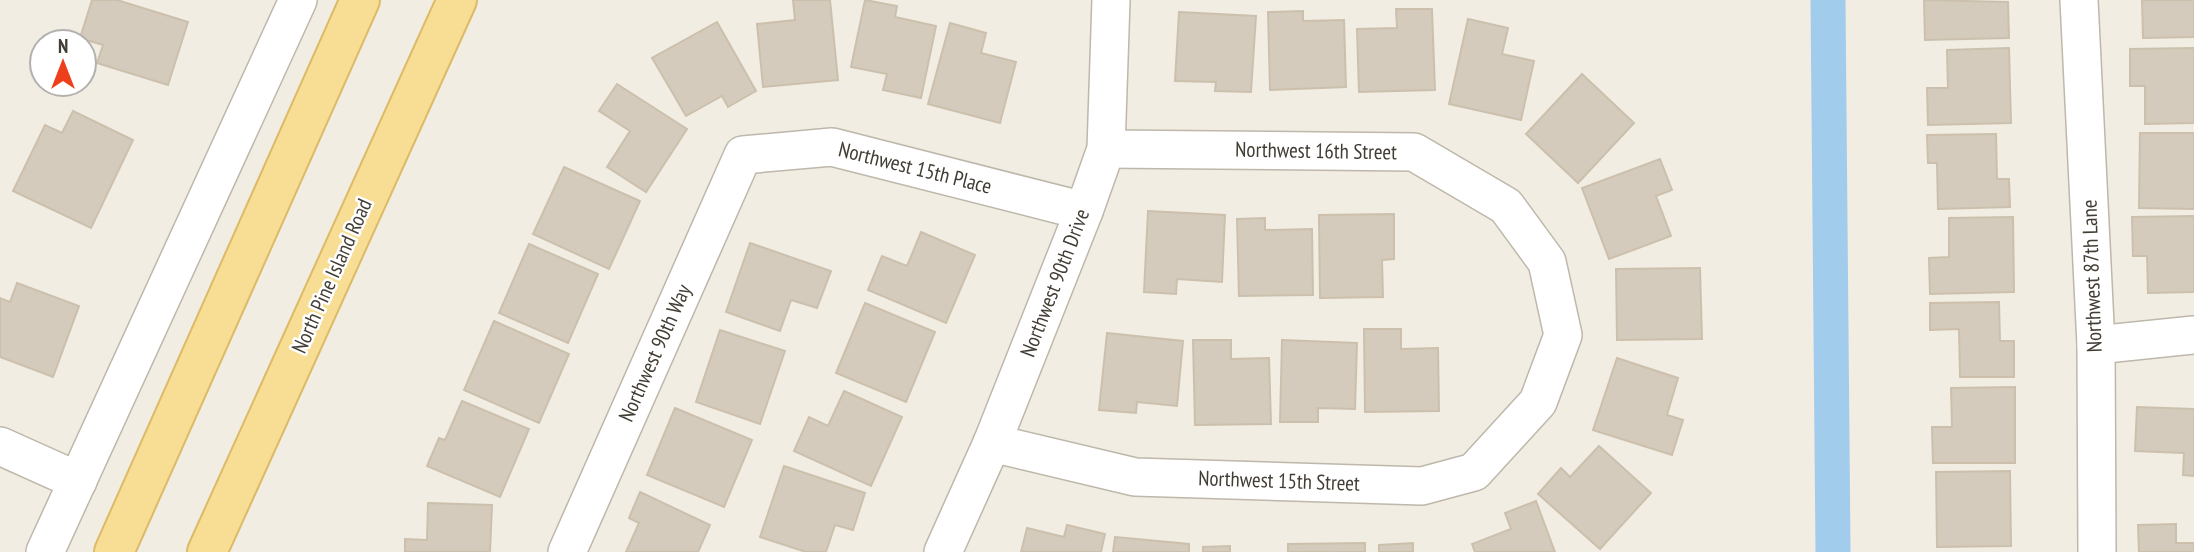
<svg xmlns="http://www.w3.org/2000/svg" width="2194" height="552" font-family="'PT Sans Narrow',sans-serif">
<style>
.lines{fill:none;stroke-linecap:round;stroke-linejoin:round}
.canal{stroke:#a2cceb;stroke-width:35}
.building{fill:#d4cbbc;stroke:#ccc0ad;stroke-width:2}
.minor-casing{stroke:#beb7aa;stroke-width:40}
.major-casing{stroke:#dcba66;stroke-width:42}
.minor{stroke:#fff;stroke-width:37}
.major{stroke:#f8dd95;stroke-width:38}
.labels{text-anchor:middle;stroke-width:5;stroke-linejoin:round;paint-order:stroke}
.street-label{font-size:21px;fill:#423d34;stroke:#fff}
</style>
<rect width="100%" height="100%" fill="#f1ede3"/>
<g class="lines">
<polyline class="canal" points="1828,0 1833,552"/>
</g>
<g class="building">
<polygon points="92,0 117,0 188,22 168,85 97,63 103,45 80,38"/>
<polygon points="793,0 830,0 838,80 763,87 757,24 795,20"/>
<polygon points="865,0 897,6 895,17 936,26 921,98 883,90 887,74 851,67"/>
<polygon points="1924,0 2008,2 2009,38 1925,40"/>
<polygon points="2142,0 2194,0 2194,37 2143,38"/>
<polygon points="1396,9 1432,9 1435,90 1359,92 1357,29 1397,28"/>
<polygon points="1303,11 1303,21 1344,20 1346,87 1270,90 1268,12"/>
<polygon points="1179,12 1256,16 1251,92 1215,91 1216,82 1175,81"/>
<polygon points="1468,19 1508,28 1502,54 1534,61 1521,120 1449,104"/>
<polygon points="717,22 756,91 728,107 722,96 686,116 652,58"/>
<polygon points="950,23 986,33 981,53 1016,62 1000,123 928,104"/>
<polygon points="2009,48 2011,123 1928,125 1927,88 1948,88 1947,50"/>
<polygon points="2194,48 2194,123 2145,124 2145,86 2130,86 2130,49"/>
<polygon points="1582,74 1634,123 1578,183 1526,134"/>
<polygon points="617,84 687,129 646,192 607,167 630,131 599,111"/>
<polygon points="73,111 133,140 91,228 13,191 45,125 62,133"/>
<polygon points="2140,133 2194,133 2194,209 2139,208"/>
<polygon points="1996,134 1997,179 2009,179 2010,207 1938,209 1937,163 1928,163 1927,135"/>
<polygon points="1660,159 1672,190 1656,196 1671,236 1609,259 1582,188"/>
<polygon points="564,167 640,201 609,269 533,234"/>
<polygon points="1148,211 1225,215 1222,282 1177,279 1176,294 1144,292"/>
<polygon points="1394,214 1394,259 1382,260 1383,297 1320,298 1319,215"/>
<polygon points="2194,216 2194,292 2148,293 2147,256 2133,256 2132,217"/>
<polygon points="2013,217 2014,292 1930,294 1929,258 1949,257 1949,218"/>
<polygon points="1265,218 1265,230 1312,229 1313,295 1239,296 1237,219"/>
<polygon points="921,232 975,255 946,323 868,290 882,256 907,266"/>
<polygon points="750,243 831,271 817,308 791,300 780,331 726,312"/>
<polygon points="529,244 598,274 568,343 499,313"/>
<polygon points="1700,268 1702,339 1617,340 1616,269"/>
<polygon points="17,283 79,306 53,377 0,357 0,298 10,302"/>
<polygon points="1999,302 2000,341 2014,341 2014,377 1960,377 1959,329 1930,330 1930,303"/>
<polygon points="865,303 935,332 906,402 836,373"/>
<polygon points="494,321 569,354 539,423 464,390"/>
<polygon points="1364,329 1401,329 1401,349 1438,348 1439,411 1365,412"/>
<polygon points="720,330 785,351 760,424 696,402"/>
<polygon points="1107,333 1183,341 1177,406 1137,402 1136,413 1099,410"/>
<polygon points="1193,340 1231,340 1231,359 1269,358 1271,424 1195,425"/>
<polygon points="1282,340 1357,343 1355,409 1318,408 1318,422 1280,422"/>
<polygon points="1617,358 1678,378 1667,415 1683,420 1672,455 1593,430"/>
<polygon points="2015,387 2015,463 1933,463 1932,427 1952,427 1951,388"/>
<polygon points="844,391 902,417 871,486 794,451 809,417 828,426"/>
<polygon points="462,401 529,429 500,497 427,466 439,438 445,440"/>
<polygon points="2137,407 2194,409 2194,476 2183,475 2184,453 2135,451"/>
<polygon points="675,408 752,440 724,507 647,475"/>
<polygon points="1599,446 1651,493 1600,549 1538,494 1561,468 1570,477"/>
<polygon points="784,466 865,493 853,530 835,525 826,552 806,552 760,537"/>
<polygon points="2010,471 2011,546 1937,547 1936,472"/>
<polygon points="640,492 710,525 698,552 626,552 639,523 629,518"/>
<polygon points="1536,501 1555,552 1475,552 1472,544 1511,529 1505,513"/>
<polygon points="428,503 492,505 490,552 405,552 405,539 427,540"/>
<polygon points="2176,524 2176,543 2194,543 2194,552 2139,552 2138,525"/>
<polygon points="1067,525 1105,534 1101,552 1021,552 1027,528 1064,537"/>
<polygon points="1115,537 1189,544 1189,552 1113,552"/>
<polygon points="1365,543 1365,552 1288,552 1288,544"/>
<polygon points="1413,543 1413,552 1379,552 1379,545"/>
<polygon points="1230,546 1230,552 1203,552 1203,547"/>
</g>
<g class="lines">
<defs>
<g id="minor">
<polyline points="2079,0 2096,345 2097,552"/>
<polyline points="2096,345 2194,335"/>
<polyline points="992,443 1135,477 1422,486 1474,472 1538,402 1563,335 1547,262 1506,206 1414,152 1106,149"/>
<polyline points="0,446 78,481"/>
<polyline points="45,552 298,0"/>
<polyline points="567,552 743,155 832,147 1084,211"/>
<polyline points="943,552 992,443 1084,211 1106,149 1111,0"/>
</g>
<g id="major">
<polyline points="114,552 360,0"/>
<polyline points="207,552 457,0"/>
</g>
</defs>
<use href="#minor" class="minor-casing"/>
<use href="#major" class="major-casing"/>
<use href="#minor" class="minor"/>
<use href="#major" class="major"/>
</g>
<g class="labels">
<g class="street-label">
<text transform="translate(1316 151) rotate(1)" y="7">Northwest 16th Street</text>
<text transform="translate(915 168) rotate(14)" y="7">Northwest 15th Place</text>
<text transform="translate(332 276) rotate(-66)" y="7">North Pine Island Road</text>
<text transform="translate(2092 276) rotate(-92)" y="7">Northwest 87th Lane</text>
<text transform="translate(1055 283) rotate(-69)" y="7">Northwest 90th Drive</text>
<text transform="translate(655 353) rotate(-66)" y="7">Northwest 90th Way</text>
<text transform="translate(1279 481) rotate(2)" y="7">Northwest 15th Street</text>
</g>
</g>
<g transform="translate(63 63)"><circle r="33" fill="#ffffff" stroke="#b3b1ae" stroke-width="2"/>
<path d="M0-5L12 26L0 18L-12 26Z" fill="#ee3f1d"/>
<text y="-10" font-size="19" font-weight="bold" text-anchor="middle" fill="#423d34">N</text>
</g>
</svg>
